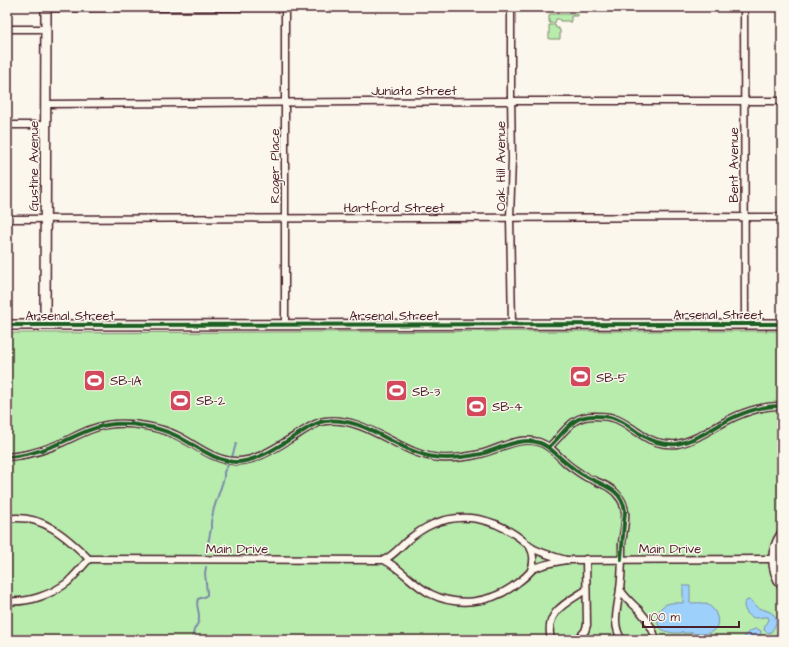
<svg xmlns="http://www.w3.org/2000/svg" width="789" height="647" font-family="'Architects Daughter',sans-serif">
<style>
.green{fill:#b7ecad;stroke:#80866c}
.water{fill:#9dd1fb;stroke:#7c8aa8}
.lines{fill:none;stroke-linecap:round;stroke-linejoin:round}
.stream{stroke:#7c8aa8;stroke-width:2}
.street-casing{stroke:#4a1f2b;stroke-width:9}
.secondary-casing{stroke:#4a1f2b;stroke-width:12}
.street{stroke:#fbf7ec;stroke-width:6}
.secondary{stroke:#fbf7ec;stroke-width:9}
.cycleway-casing{stroke:#fbf7ec;stroke-width:6}
.cycleway{stroke:#1b5e20;stroke-width:4}
.labels{text-anchor:middle;stroke-width:3;stroke-linejoin:round;paint-order:stroke}
.street-label{font-size:13px;fill:#4a1f2b;stroke:#fbf7ec}
.poi-label{font-size:13px;fill:#4a1f2b;stroke:#fbf7ec;text-anchor:start}
</style>
<rect width="100%" height="100%" fill="#fbf7ec"/>
<filter id="ink" filterUnits="userSpaceOnUse"><feTurbulence type="fractalNoise" baseFrequency=".025" numOctaves="2"/><feDisplacementMap in="SourceGraphic" scale="8" xChannelSelector="R" yChannelSelector="G"/><feConvolveMatrix kernelMatrix="1 2 1 2 8 2 1 2 1" color-interpolation-filters="sRGB"/></filter>
<g filter="url(#ink)">
<g class="green">
<polygon points="550,14 578,14 578,16 571,16 571,22 569,22 569,21 560,21 559,19 556,19 555,23 550,23 549,22 549,15"/>
<polygon points="549,25 555,25 556,28 559,28 559,30 560,30 560,39 549,39"/>
<polygon points="563,331 782,331 782,640 7,640 7,333"/>
</g>
<g class="water">
<path d="M 683,586 L 690,586 L 690,603 C 695,603 702,602 706,604 C 717,608 723,626 711,632 C 705,635 698,634 692,633 L 691,632 L 691,633 L 683,633 L 682,631 L 681,633 C 676,633 668,633 663,630 C 653,624 657,607 667,604 C 672,602 678,603 683,603 Z"/>
<path d="M 748,600 C 754,601 754,606 758,608 C 761,609 765,610 768,611 C 779,616 778,623 771,632 L 768,633 L 764,630 L 765,626 L 769,620 L 768,617 C 759,616 755,622 747,613 C 745,610 744,608 744,604 L 746,601 Z"/>
<polygon points="755,629 758,629 761,631 761,633 759,637 751,638 750,640 742,640 748,632"/>
</g>
<g class="lines">
<g class="stream">
<polyline points="232,457 236,444"/>
<polyline points="206,553 211,529 211,522 214,508 224,478 224,472 228,465"/>
<path d="M 192,640 C 193,637 193,633 194,630 C 196,626 199,623 199,618 C 200,611 195,606 198,599 L 204,597 L 207,595 L 207,593 L 205,573 L 206,567"/>
</g>
<defs>
<g id="street">
<polyline points="285,7 285,325"/>
<polyline points="511,7 511,95 512,159 510,218 512,324"/>
<polyline points="744,7 745,324"/>
<polyline points="46,8 334,7"/>
<polyline points="7,29 46,29"/>
<polyline points="46,104 505,101 782,101"/>
<polyline points="7,125 46,125"/>
<polyline points="7,219 782,217"/>
<path d="M 549,447 C 558,439 565,428 575,421 C 581,417 588,416 595,416 C 601,416 608,416 613,418 C 624,421 632,429 642,435 C 652,442 664,445 677,444 C 693,441 707,432 721,424 C 738,414 762,405 782,406"/>
<path d="M 7,457 C 23,456 39,452 54,446 C 74,438 93,425 115,424 C 135,423 160,427 178,436 C 196,445 213,460 234,461 C 256,463 281,444 300,433 C 308,428 316,422 325,421 C 368,416 399,455 440,458 C 453,459 467,457 480,454 C 500,449 518,436 539,442 C 552,446 560,459 571,467 C 577,471 582,475 588,478 C 599,483 612,486 619,497 C 623,501 624,506 625,512 C 626,522 623,533 622,544 C 622,559 622,574 620,589 C 618,607 611,624 622,640"/>
<path d="M 7,519 C 41,513 67,537 89,559 C 82,567 75,575 68,582 C 51,595 28,603 7,601"/>
<path d="M 530,547 C 534,554 534,563 531,570"/>
<path d="M 89,559 L 384,560 C 394,555 400,547 408,540 C 415,534 424,528 433,524 C 462,512 492,518 517,536 C 523,540 527,545 534,549 C 544,554 555,557 566,560 C 555,562 543,564 533,569 C 531,571 529,573 527,575 C 522,580 517,583 512,587 C 489,603 457,607 431,594 C 413,585 402,569 384,560"/>
<polyline points="566,560 774,559"/>
<path d="M 620,589 C 625,598 632,603 639,610 C 647,619 653,628 656,640"/>
<path d="M 551,640 C 544,612 566,603 586,590"/>
<polyline points="577,640 585,631 587,625 586,559"/>
</g>
<g id="secondary">
<polyline points="7,325 782,324"/>
<polyline points="45,325 46,7"/>
<path d="M 782,534 C 771,550 771,569 782,585"/>
</g>
</defs>
<use href="#street" class="street-casing"/>
<use href="#secondary" class="secondary-casing"/>
<use href="#street" class="street"/>
<use href="#secondary" class="secondary"/>
<defs>
<g id="cycleway">
<polyline points="7,325 782,324"/>
<path d="M 549,447 C 558,439 565,428 575,421 C 581,417 588,416 595,416 C 601,416 608,416 613,418 C 624,421 632,429 642,435 C 652,442 664,445 677,444 C 693,441 707,432 721,424 C 738,414 762,405 782,406"/>
<path d="M 7,457 C 23,456 38,452 53,446 C 73,438 92,426 114,424 C 133,423 159,427 177,436 C 195,445 214,461 236,462 C 258,462 282,444 300,433 C 308,428 316,422 325,421 C 366,416 395,451 434,457 C 449,460 466,457 481,454 C 500,449 520,436 540,443 C 551,447 556,455 564,461 C 571,467 579,473 587,477 C 604,486 622,489 625,511 L 621,559"/>
</g>
</defs>
<use href="#cycleway" class="cycleway-casing"/>
<use href="#cycleway" class="cycleway"/>
</g>
</g>
<defs>
<symbol id="stadium-square" viewBox="-11 -11 22 22"><rect x="-9" y="-9" width="18" height="18" rx="4" fill="#d1495b" stroke="#fbf7ec"/><path d="M0-5a6.5 5 0 1 0 0 10a6.5 5 0 1 0 0-10ZM-3.5-1.8h7v3.6h-7Z" fill="#fff"/></symbol>
</defs>
<g fill-rule="evenodd">
<use href="#stadium-square" x="568" y="364" width="25" height="25"/>
<use href="#stadium-square" x="82" y="368" width="25" height="25"/>
<use href="#stadium-square" x="384" y="378" width="25" height="25"/>
<use href="#stadium-square" x="168" y="388" width="25" height="25"/>
<use href="#stadium-square" x="464" y="394" width="25" height="25"/>
</g>
<g class="labels">
<g class="street-label">
<text x="414" y="95">Juniata Street</text>
<text transform="translate(733 165) rotate(-90)" y="5">Bent Avenue</text>
<text transform="translate(33 166) rotate(-90)" y="5">Gustine Avenue</text>
<text transform="translate(274 166) rotate(-90)" y="5">Roger Place</text>
<text transform="translate(500 166) rotate(-90)" y="5">Oak Hill Avenue</text>
<text x="394" y="212">Hartford Street</text>
<text x="718" y="319">Arsenal Street</text>
<text x="70" y="320">Arsenal Street</text>
<text x="394" y="320">Arsenal Street</text>
<text x="237" y="553">Main Drive</text>
<text x="670" y="553">Main Drive</text>
</g>
<g class="poi-label">
<text x="596" y="382">SB-5</text>
<text x="110" y="385">SB-1A</text>
<text x="412" y="396">SB-3</text>
<text x="196" y="405">SB-2</text>
<text x="492" y="411">SB-4</text>
</g>
</g>
<rect width="789" height="647" fill="none" stroke="#fbf7ec" stroke-width="24"/>
<rect x="12" y="12" width="765" height="623" fill="none" stroke="#4a1f2b" stroke-width="1.5" filter="url(#ink)"/>
<path d="M643 621v6h96v-6" fill="none" stroke="#4a1f2b" stroke-width="2"/>
<text x="649" y="621" font-size="12" fill="#4a1f2b" stroke="#fbf7ec" stroke-width="3" paint-order="stroke">100 m</text>
</svg>
